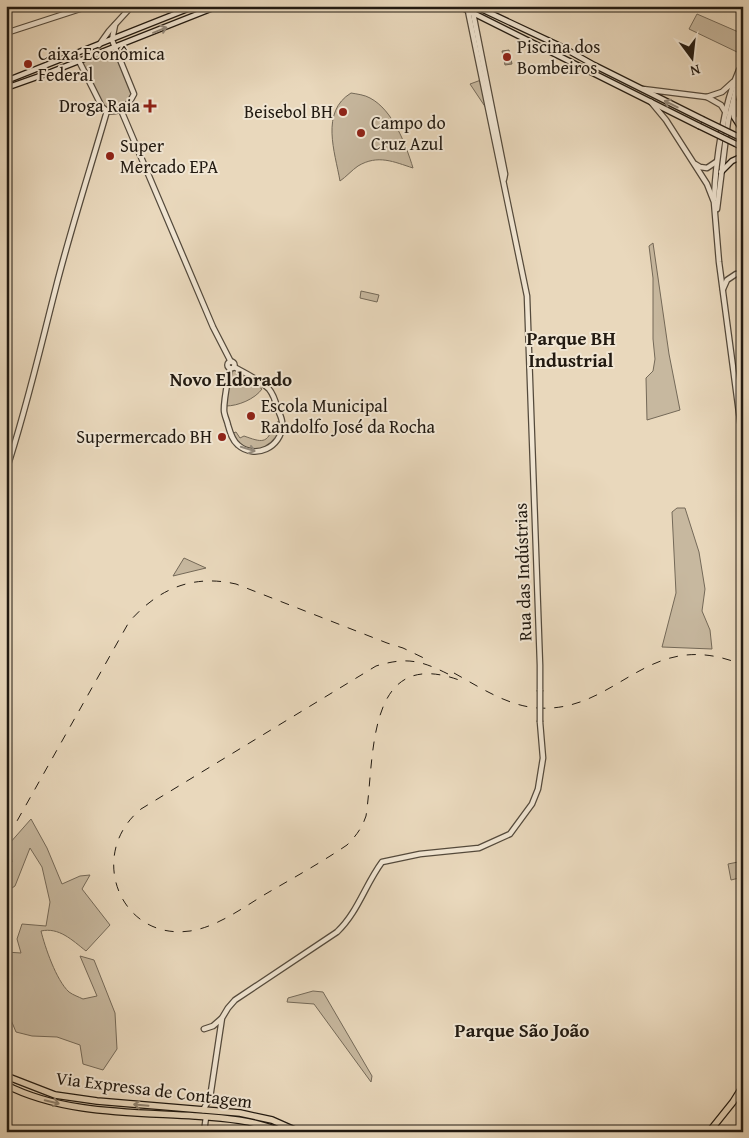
<svg xmlns="http://www.w3.org/2000/svg" width="749" height="1138" font-family="'Gentium Book Plus',serif">
<style>
.green{fill:#c7b89f;stroke:#746958}
.water{fill:#a59782;stroke:#716555}
.lines{fill:none;stroke-linecap:round;stroke-linejoin:round}
.tertiary-casing{stroke:#544a3c;stroke-width:7}
.secondary-casing{stroke:#221a11;stroke-width:7}
.trunk-casing{stroke:#221a11;stroke-width:8}
.tertiary{stroke:#f1e6d3;stroke-width:4.5}
.secondary{stroke:#f1e6d3;stroke-width:4.5}
.trunk{stroke:#e9d8bc;stroke-width:5.5}
.rail{stroke:#221a11;stroke-width:1;stroke-dasharray:9 9;stroke-linecap:butt}
.tertiary-bridge-casing{stroke:#544a3c;stroke-width:7;stroke-linecap:butt}
.secondary-bridge-casing{stroke:#221a11;stroke-width:7;stroke-linecap:butt}
.tertiary-bridge{stroke:#f1e6d3;stroke-width:4.5}
.secondary-bridge{stroke:#f1e6d3;stroke-width:4.5}
.oneway{stroke:#948a7c}
.oneway2{stroke:#8f826f}
.poi-dot{fill:#8f2418;stroke:#f1e6d3;stroke-width:2}
.labels{text-anchor:middle;stroke-width:4;stroke-linejoin:round;paint-order:stroke}
.poi-label{font-size:18px;fill:#221a11;stroke:#f1e6d3;text-anchor:start}
.street-label{font-size:18px;fill:#221a11;stroke:#f1e6d3}
.neighbourhood-label{font-size:19px;font-weight:bold;fill:#221a11;stroke:#f1e6d3}
</style>
<rect width="100%" height="100%" fill="#e9d8bc"/>
<filter id="stains"><feTurbulence type="fractalNoise" baseFrequency=".004" numOctaves="4"/><feColorMatrix values="0 0 0 0 .2 0 0 0 0 .09 0 0 0 0 .02 0 0 0 .5 -.17"/></filter>
<radialGradient id="worn" r=".72"><stop offset=".6" stop-color="#630" stop-opacity="0"/><stop offset="1" stop-color="#630" stop-opacity=".3"/></radialGradient>
<g class="green">
<polygon points="697,14 743,34 743,40 737,52 689,29"/>
<polygon points="114,49 133,94 121,109 106,109 101,103 81,62"/>
<polygon points="481,80 486,108 470,84"/>
<path d="M 351,93 C 357,94 365,95 370,98 C 393,110 406,145 413,168 C 394,162 378,154 358,166 C 352,170 346,177 340,181 C 335,152 320,112 351,93 Z"/>
<polygon points="653,243 669,354 680,410 647,420 646,378 653,371 655,359 653,339 653,278 649,246"/>
<polygon points="361,291 379,295 377,302 360,298"/>
<path d="M 233,369 L 262,389 C 255,399 238,406 226,406 L 231,370 Z"/>
<path d="M 279,421 C 284,444 255,459 239,444 C 237,441 235,437 233,433 L 236,432 L 240,438 L 244,436 C 261,442 268,445 273,425 Z"/>
<polygon points="677,508 685,508 699,552 705,589 702,611 710,630 712,649 662,647 676,593 672,512"/>
<polygon points="184,558 206,568 173,576"/>
<path d="M 31,819 L 47,848 L 62,884 L 80,876 L 90,875 L 82,889 L 110,925 L 86,951 C 72,940 59,927 41,931 C 45,947 56,980 69,992 C 73,995 79,997 83,999 L 97,996 L 80,956 L 94,960 L 115,1013 L 117,1049 L 103,1070 L 83,1064 L 80,1045 L 57,1037 L 32,1036 L 16,1032 L 6,1008 L 6,952 L 21,953 L 17,939 L 22,924 L 46,926 L 50,902 L 42,867 L 30,848 L 15,886 L 6,892 L 6,868 L 12,862 L 9,844 Z"/>
<polygon points="743,861 743,877 731,880 728,864"/>
<polygon points="313,991 323,992 372,1076 371,1082 314,1004 287,1002 288,998"/>
</g>
<polygon class="water" points="509,50 512,64 505,65 502,51"/>
<g class="lines">
<defs>
<g id="tertiary">
<polyline points="467,6 527,296 540,665 540,690"/>
<polyline points="473,6 473,13 505,174 504,179"/>
<polyline points="6,33 89,6"/>
<polyline points="99,45 109,31 132,6"/>
<path d="M 74,55 L 79,61 L 102,107 L 107,111 C 122,113 128,106 134,94 L 112,40 L 115,25"/>
<polyline points="643,89 707,97 722,92 733,82"/>
<polyline points="707,97 721,105 726,113"/>
<polyline points="651,102 666,120 707,184 714,202 719,262 743,443"/>
<polyline points="121,110 213,327 231,362"/>
<polyline points="695,164 700,167 707,168 716,162"/>
<path d="M 714,199 C 716,159 723,106 739,70"/>
<polyline points="717,209 728,121 742,66"/>
<polyline points="723,289 727,280 736,274"/>
<circle cx="231" cy="365" r="3.5"/>
<path d="M 230,368 C 228,381 224,397 224,410 C 224,415 227,420 228,425 C 230,432 232,440 238,445 C 255,460 282,447 282,425 C 283,420 280,415 278,410 C 276,403 274,395 269,389 C 260,380 245,373 234,367"/>
<path d="M 6,471 C 26,411 40,349 56,287 C 71,228 90,170 107,111"/>
<polyline points="204,1029 213,1026 221,1019"/>
<path d="M 203,1110 L 210,1098 L 222,1018 L 228,1008 L 235,1000 L 337,932 C 358,912 365,885 382,862 L 420,854 L 479,848 L 510,834 L 532,804 L 538,789 L 543,758 L 540,722"/>
<polyline points="204,1132 206,1117"/>
</g>
<g id="secondary">
<polyline points="459,6 699,126"/>
<polyline points="475,6 560,46 594,65 702,119"/>
<polyline points="6,81 195,6"/>
<polyline points="6,88 51,72 218,6"/>
<polyline points="734,101 734,117 743,131"/>
<polyline points="736,144 743,148"/>
<polyline points="721,172 732,161 743,156"/>
</g>
<g id="trunk">
<polyline points="6,1076 55,1095 97,1101 240,1113 272,1120 299,1132"/>
<path d="M 6,1085 C 63,1114 132,1112 195,1116 C 224,1118 254,1120 281,1132"/>
<polyline points="709,1132 733,1102 743,1086"/>
</g>
</defs>
<use href="#tertiary" class="tertiary-casing"/>
<use href="#secondary" class="secondary-casing"/>
<use href="#trunk" class="trunk-casing"/>
<use href="#tertiary" class="tertiary"/>
<use href="#secondary" class="secondary"/>
<use href="#trunk" class="trunk"/>
<g class="rail">
<path d="M 454,673 C 481,688 508,706 538,708 C 619,713 647,625 743,665"/>
<path d="M 448,674 C 420,660 406,657 376,666 L 141,809 C 86,854 120,941 190,931 C 218,927 245,906 269,892 C 295,877 322,862 347,845 C 356,836 362,828 366,816 C 375,758 365,646 459,680"/>
<path d="M 6,835 L 17,821 L 129,622 C 158,589 192,574 236,584 L 387,643 L 403,648 L 430,661"/>
</g>
<defs>
<polyline id="tertiary-bridge" points="540,690 540,722"/>
<g id="secondary-bridge">
<polyline points="702,119 739,137"/>
<polyline points="699,126 736,144"/>
</g>
</defs>
<use href="#tertiary-bridge" class="tertiary-bridge-casing"/>
<use href="#secondary-bridge" class="secondary-bridge-casing"/>
<use href="#tertiary-bridge" class="tertiary-bridge"/>
<use href="#secondary-bridge" class="secondary-bridge"/>
</g>
<defs><path id="oneway-shaft" d="M-6 0H5M1.5-3L5.5 0L1.5 3" fill="none" stroke-width="1.6" stroke-linecap="round" stroke-linejoin="round" transform="scale(1.25)"/></defs>
<g class="oneway">
<use href="#oneway-shaft" transform="translate(160 30) rotate(-22)"/>
<use href="#oneway-shaft" transform="translate(671 104) rotate(-154)"/>
<use href="#oneway-shaft" transform="translate(248 449) rotate(17)"/>
</g>
<g class="oneway2">
<use href="#oneway-shaft" transform="translate(52 1102) rotate(13)"/>
<use href="#oneway-shaft" transform="translate(141 1105) rotate(-175)"/>
</g>
<g class="poi-dot">
<circle cx="507" cy="57" r="5"/>
<circle cx="28" cy="64" r="5"/>
<path d="M147.5 98.5h5v5h5v5h-5v5h-5v-5h-5v-5h5z"/>
<circle cx="343" cy="112" r="5"/>
<circle cx="361" cy="133" r="5"/>
<circle cx="110" cy="156" r="5"/>
<circle cx="251" cy="416" r="5"/>
<circle cx="222" cy="437" r="5"/>
</g>
<g class="labels">
<g class="poi-label">
<text x="517" y="53">Piscina dos<tspan x="517" dy="21">Bombeiros</tspan></text>
<text x="38" y="60">Caixa Econômica<tspan x="38" dy="21">Federal</tspan></text>
<text x="140" y="112" text-anchor="end">Droga Raia</text>
<text x="333" y="118" text-anchor="end">Beisebol BH</text>
<text x="371" y="129">Campo do<tspan x="371" dy="21">Cruz Azul</tspan></text>
<text x="120" y="152">Super<tspan x="120" dy="21">Mercado EPA</tspan></text>
<text x="261" y="412">Escola Municipal<tspan x="261" dy="21">Randolfo José da Rocha</tspan></text>
<text x="212" y="443" text-anchor="end">Supermercado BH</text>
</g>
<g class="street-label">
<text transform="translate(523 572) rotate(-92)" y="6">Rua das Indústrias</text>
<text transform="translate(154 1090) rotate(7)" y="6">Via Expressa de Contagem</text>
</g>
<g class="neighbourhood-label">
<text x="571" y="345">Parque BH<tspan x="571" dy="22">Industrial</tspan></text>
<text x="231" y="386">Novo Eldorado</text>
<text x="522" y="1037">Parque São João</text>
</g>
</g>
<rect width="749" height="1138" fill="none" stroke="#e9d8bc" stroke-width="25"/>
<rect x="8" y="8" width="734" height="1123" fill="none" stroke="#221a11" stroke-width="2.5"/>
<rect x="12" y="12" width="724" height="1113" fill="none" stroke="#221a11"/>
<g transform="translate(692 58) rotate(165)" stroke="#f1e6d3" stroke-width="4" paint-order="stroke">
<path d="M0-4L9 19L0 12L-9 19Z" fill="#221a11"/>
<text y="-8" font-size="14" font-weight="bold" text-anchor="middle" fill="#221a11">N</text>
</g>
<rect width="100%" height="100%" filter="url(#stains)"/>
<rect width="100%" height="100%" fill="url(#worn)"/>
</svg>
